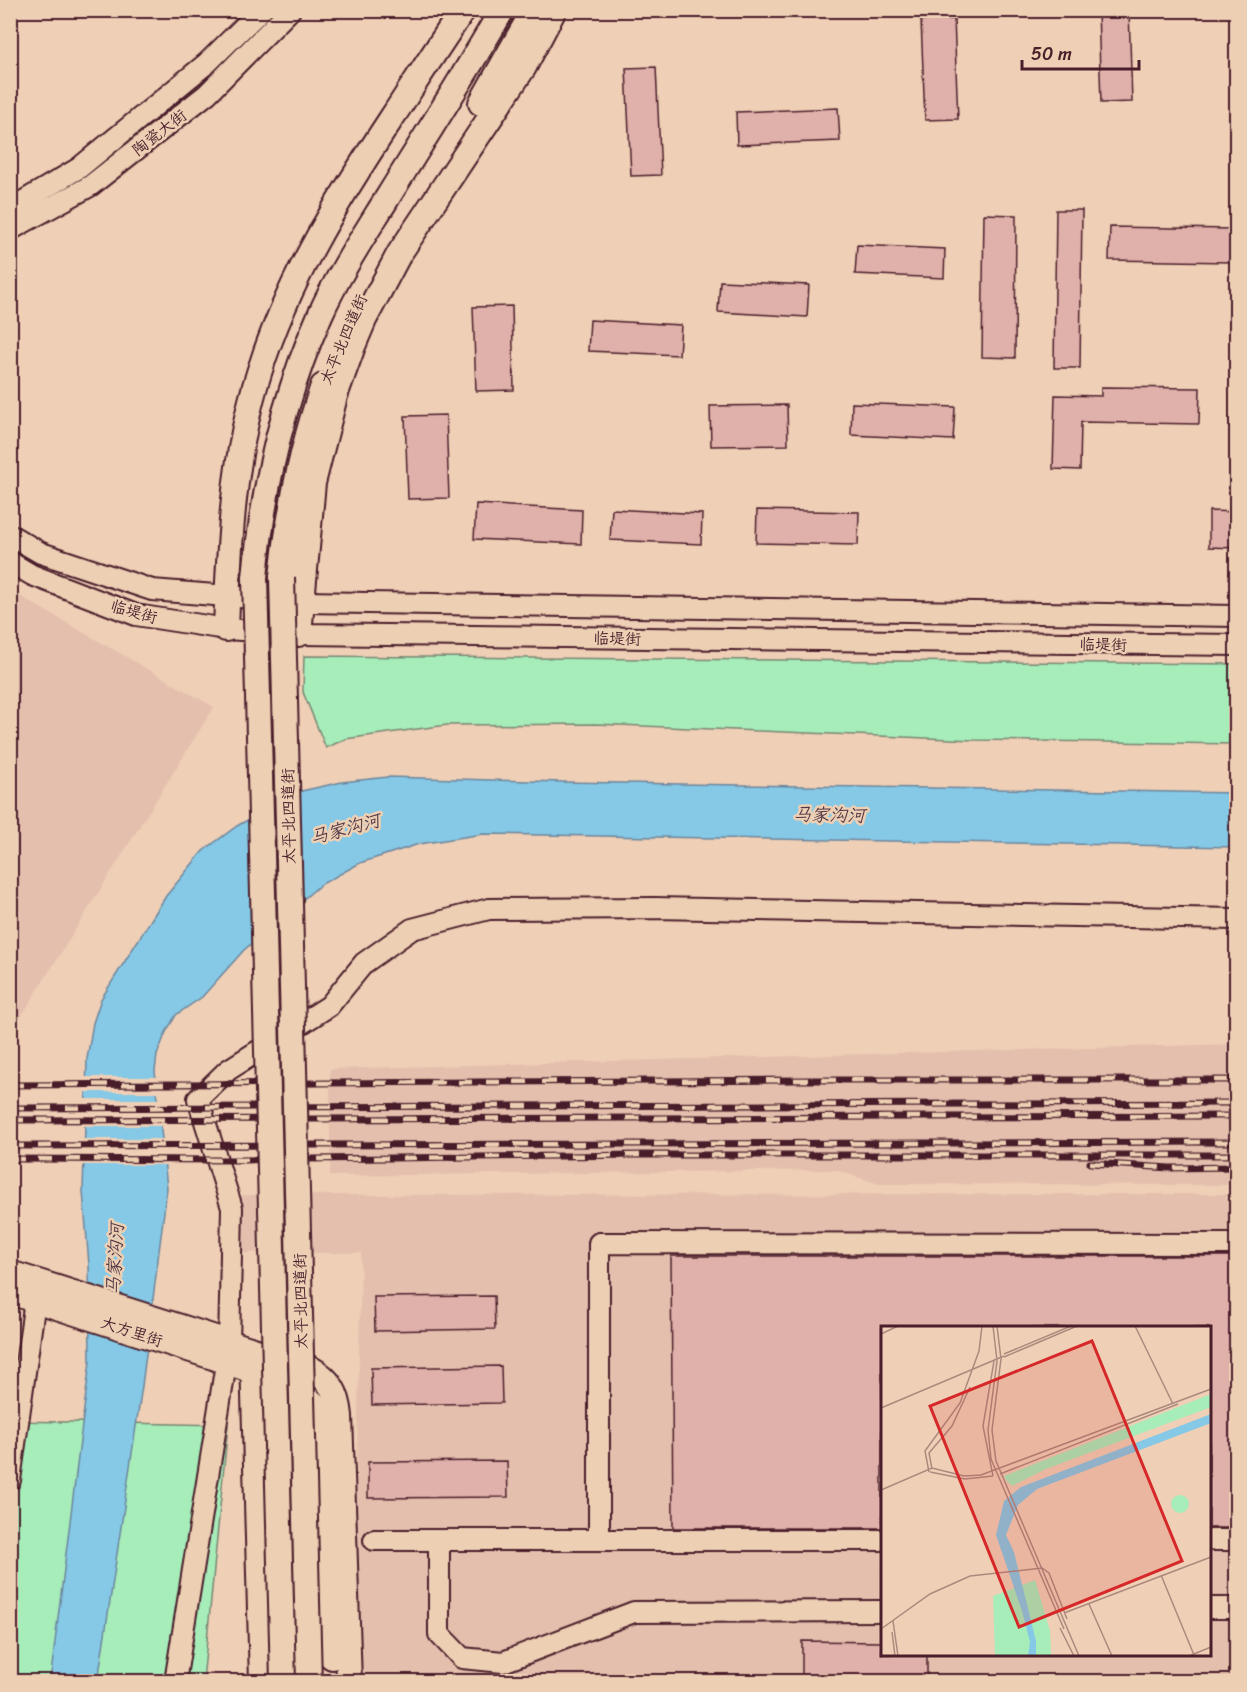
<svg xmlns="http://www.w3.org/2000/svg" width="1247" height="1692" font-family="Sriracha,'LXGW WenKai TC',sans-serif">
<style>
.built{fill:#e4bfad;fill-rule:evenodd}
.green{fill:#a6edba;stroke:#788672;stroke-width:1.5}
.water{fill:#85c9e6;stroke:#6d859b;stroke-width:1.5}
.pier{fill:#efcfb6}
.building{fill:#e0b1aa;stroke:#4a1f2b;stroke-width:1.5}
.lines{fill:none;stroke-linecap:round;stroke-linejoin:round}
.minor-casing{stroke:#4a1f2b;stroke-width:24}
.major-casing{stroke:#4a1f2b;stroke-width:28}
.minor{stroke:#edd0b4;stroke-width:20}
.major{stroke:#edd0b4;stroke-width:24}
.rail-casing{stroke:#4a1f2b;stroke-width:7}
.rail{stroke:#edd0b4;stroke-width:4.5;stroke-dasharray:14;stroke-linecap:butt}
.major-bridge-casing{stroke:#4a1f2b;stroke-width:28;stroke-linecap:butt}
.major-bridge{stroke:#edd0b4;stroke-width:24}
.labels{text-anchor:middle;stroke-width:5;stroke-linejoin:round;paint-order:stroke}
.street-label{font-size:16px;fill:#4a1f2b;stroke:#edd0b4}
.water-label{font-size:18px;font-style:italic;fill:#533847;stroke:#edd0b4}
.inset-road{fill:none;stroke:#ad897e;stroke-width:1.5}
.view{fill:#d62828;fill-opacity:0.15;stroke:#d62828;stroke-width:3}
.inset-edge{fill:none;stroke:#4a1f2b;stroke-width:3}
</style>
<rect width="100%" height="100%" fill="#efcfb6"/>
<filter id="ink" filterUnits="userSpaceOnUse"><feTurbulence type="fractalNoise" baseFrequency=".0167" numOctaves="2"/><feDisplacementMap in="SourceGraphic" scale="12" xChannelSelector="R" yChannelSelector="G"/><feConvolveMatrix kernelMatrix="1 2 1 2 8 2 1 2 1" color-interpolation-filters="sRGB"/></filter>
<g filter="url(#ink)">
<g class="built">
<polygon points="11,591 214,707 11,1033"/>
<polygon points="1236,1044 1236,1185 879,1184 835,1170 330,1176 330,1069"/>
<path d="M 1236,1194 L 1236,1681 L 443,1682 L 353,1679 L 361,1253 L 242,1253 L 236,1195 ZM 882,1328 L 1210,1328 L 1210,1654 L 882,1654 Z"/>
</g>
<g class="green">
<polygon points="304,656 1236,664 1236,744 974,740 596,724 447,725 345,739 326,748 303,692"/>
<polygon points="11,1421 228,1425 203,1681 11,1682"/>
</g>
<polygon class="water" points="388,777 562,782 1236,793 1236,847 483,834 419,844 360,863 320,885 244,950 202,997 176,1015 166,1032 157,1055 155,1071 167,1188 142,1386 98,1681 50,1682 90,1361 89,1265 83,1191 87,1059 93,1023 101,999 166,896 203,851 237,826 297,792 342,782"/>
<g class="pier">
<polygon points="83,1077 159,1077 160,1092 83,1092"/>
<polygon points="83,1099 161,1099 163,1126 82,1126"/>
<polygon points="82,1139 165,1139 167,1165 81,1165"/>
</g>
<g class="building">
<polygon points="1098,10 1129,10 1132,102 1101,103"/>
<polygon points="954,19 958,119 925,120 921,20"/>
<polygon points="656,67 661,175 631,176 626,68"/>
<polygon points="838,108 840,141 737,145 736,112"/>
<polygon points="1056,210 1082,210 1080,368 1054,368"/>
<polygon points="984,214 1016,215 1015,358 982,357"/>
<polygon points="1110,227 1231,229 1231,262 1109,260"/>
<polygon points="857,245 945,249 944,278 855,274"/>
<polygon points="720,281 809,285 807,317 718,312"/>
<polygon points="512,306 514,390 476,391 473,307"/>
<polygon points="590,320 681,325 679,355 588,351"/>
<polygon points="1101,387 1200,388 1199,424 1081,422 1080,470 1053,469 1055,395 1101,396"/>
<polygon points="852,403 955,407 953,440 851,435"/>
<polygon points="787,405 788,445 711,446 710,406"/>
<polygon points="446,415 449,498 408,499 405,416"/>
<polygon points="476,504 582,510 581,544 474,539"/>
<polygon points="612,509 702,514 701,544 610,540"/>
<polygon points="757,510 859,512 858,545 756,543"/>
<polygon points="1209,511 1236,512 1236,548 1209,547"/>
<polygon points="671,1256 1236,1256 1236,1528 1209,1528 1209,1328 882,1328 882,1528 673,1528"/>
<polygon points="494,1296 495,1329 375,1331 374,1297"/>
<polygon points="501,1366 502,1403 372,1405 371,1368"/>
<polygon points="507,1461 508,1497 368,1498 368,1462"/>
<polygon points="802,1641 882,1642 882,1654 927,1654 927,1682 802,1682"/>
</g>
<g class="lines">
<defs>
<g id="minor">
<polyline points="10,209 79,168 207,63 261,10"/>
<polyline points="10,230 90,186 207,94 290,10"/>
<polyline points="10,535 41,553 152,590 302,602 1236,616"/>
<polyline points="10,562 32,575 136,615 226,629 299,634 1236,645"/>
<polyline points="10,1480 35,1300"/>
<polyline points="374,1540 882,1540"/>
<polyline points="439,1540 439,1634 462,1658 503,1662 634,1612 882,1611"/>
<polyline points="599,1540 599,1243 1236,1244"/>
<polyline points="1210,1540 1236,1540"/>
<polyline points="1210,1608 1236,1608"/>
<polyline points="175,1682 229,1345 232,1208 198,1099 228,1070 329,1006 364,963 412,929 489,909 655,908 1236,919"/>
</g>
<g id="major">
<polyline points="481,103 534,10"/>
<path d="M 282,577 C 289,512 301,449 323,386"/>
<path d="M 255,578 C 263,486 283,399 320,315 C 338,275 363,237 386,200 C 425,137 465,75 502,10"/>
<path d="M 226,629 C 229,546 233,454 259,373 C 288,279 339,198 393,116 C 416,81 439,45 463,10"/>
<polyline points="299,634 313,483 335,396 353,346 364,320 399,254 524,67 554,10"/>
<path d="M 10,1273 L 310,1368 C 330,1379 338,1393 340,1416 L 349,1682"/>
<polyline points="10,1292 213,1357 292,1385 313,1403 319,1416 322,1439 332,1657"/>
<polyline points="253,1358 262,1682"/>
</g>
</defs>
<use href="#minor" class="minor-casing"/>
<use href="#major" class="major-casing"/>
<use href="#minor" class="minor"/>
<use href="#major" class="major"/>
<defs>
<g id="rail">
<polyline points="10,1085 811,1080 1236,1080"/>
<polyline points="10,1108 1236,1103"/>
<polyline points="10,1120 1236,1116"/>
<polyline points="10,1146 1236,1142"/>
<polyline points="10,1159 235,1160 640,1155 1236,1155"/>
<polyline points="1090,1163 1170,1168 1236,1167"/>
</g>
</defs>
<use href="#rail" class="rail-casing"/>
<use href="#rail" class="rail"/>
<defs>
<g id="major-bridge">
<polyline points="282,577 309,1682"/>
<polyline points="255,578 283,1682"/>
</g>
</defs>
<use href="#major-bridge" class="major-bridge-casing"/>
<use href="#major-bridge" class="major-bridge"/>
</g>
</g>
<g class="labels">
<g class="street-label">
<text transform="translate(159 132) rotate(-38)" y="6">陶瓷大街</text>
<text transform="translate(343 339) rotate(-67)" y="6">太平北四道街</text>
<text transform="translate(134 611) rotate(16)" y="6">临堤街</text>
<text transform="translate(617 638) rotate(1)" y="6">临堤街</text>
<text transform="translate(1103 644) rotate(1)" y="6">临堤街</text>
<text transform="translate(288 816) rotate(-91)" y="6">太平北四道街</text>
<text transform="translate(300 1301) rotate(-91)" y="6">太平北四道街</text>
<text transform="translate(132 1331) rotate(18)" y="6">大方里街</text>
</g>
<g class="water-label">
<text transform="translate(829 815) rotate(1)" y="6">马家沟河</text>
<text transform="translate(345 829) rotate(-15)" y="6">马家沟河</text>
<text transform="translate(115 1259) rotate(-87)" y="6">马家沟河</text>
</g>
</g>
<g transform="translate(881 1326)">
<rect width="330" height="330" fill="#efcfb6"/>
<path d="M 330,68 L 330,81 L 165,143 L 131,160 L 125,154 L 123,150 ZM290 178a9 9 0 1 1 18 0a9 9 0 1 1-18 0ZM 154,254 L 169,305 L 170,330 L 114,330 L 112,270 Z" fill="#a6edba"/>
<path d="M 330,88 L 330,97 L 156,163 L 137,179 L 125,209 L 133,226 L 155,315 L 155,330 L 147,330 L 149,316 L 141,285 L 115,209 L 123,175 L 140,161 Z" fill="#85c9e6"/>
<path class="inset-road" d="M 112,0 L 116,35 L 107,104 L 110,133 L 183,303M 116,0 L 120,33 L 111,104 L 115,135 L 198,330M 254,0 L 292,78M 0,8 L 17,0M 123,28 L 190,0M 123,31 L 196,0M 0,82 L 123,30M 51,143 L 48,127 L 71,100 L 89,61M 48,146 L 44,125 L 79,77 L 98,25 L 101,0M 49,146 L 84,153 L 112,150M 119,148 L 297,78M 112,150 L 102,100 L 113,35M 0,164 L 51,142 L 83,150 L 100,149 L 330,63M 280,249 L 313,329M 208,278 L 231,330M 183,287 L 330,231M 12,295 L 17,330M 179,302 L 193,330M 0,303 L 49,268 L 89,250 L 161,242 L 168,247 L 186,293M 11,306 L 14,330M 308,330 L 330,321"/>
<path class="view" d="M 211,15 L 301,235 L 138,301 L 49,80 Z"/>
<rect width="330" height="330" class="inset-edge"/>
</g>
<rect width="1247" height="1692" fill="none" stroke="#edd0b4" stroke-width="36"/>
<rect x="18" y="18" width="1211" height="1656" fill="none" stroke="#4a1f2b" stroke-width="2" filter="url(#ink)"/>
<path d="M1022 60v9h117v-9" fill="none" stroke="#4a1f2b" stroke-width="3"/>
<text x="1031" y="60" font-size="18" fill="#4a1f2b" stroke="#edd0b4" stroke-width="4.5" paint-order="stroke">50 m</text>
</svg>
